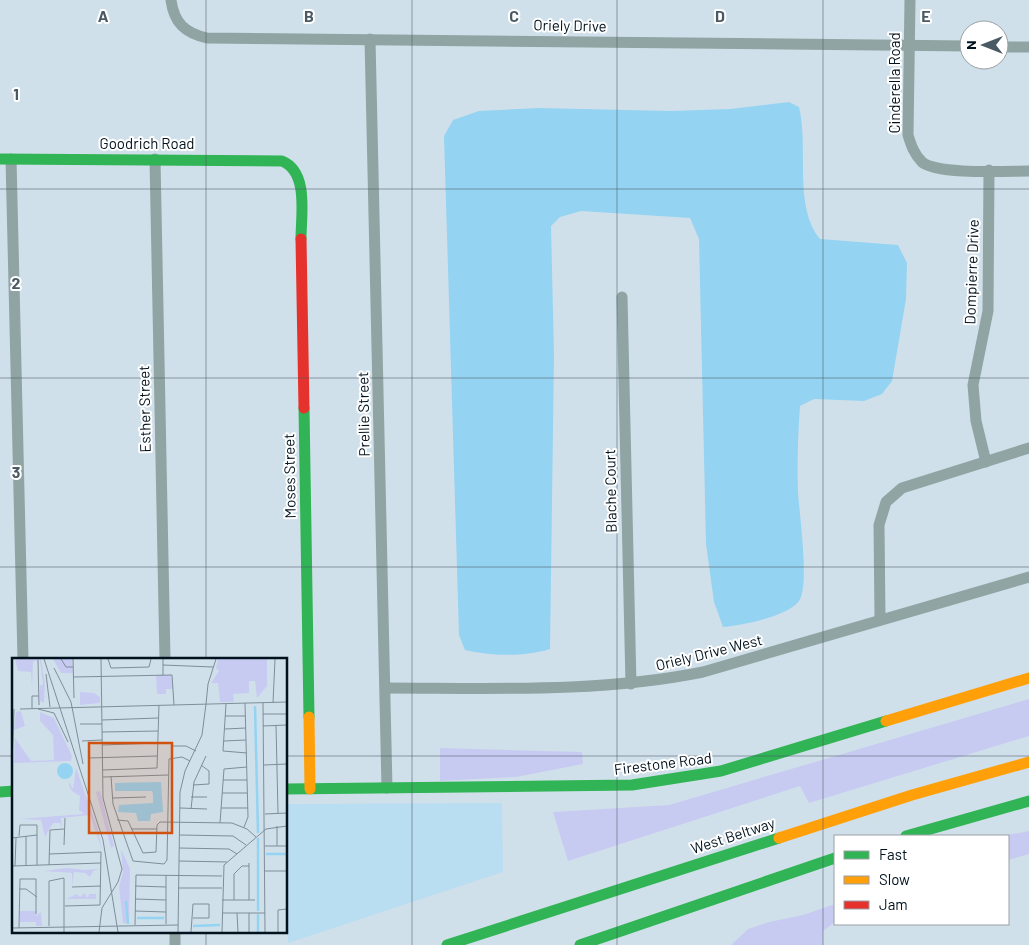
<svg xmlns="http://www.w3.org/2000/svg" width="1029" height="945" font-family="Barlow,sans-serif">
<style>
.built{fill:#b9ddf1}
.green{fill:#c8cbf1}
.water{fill:#95d3f2}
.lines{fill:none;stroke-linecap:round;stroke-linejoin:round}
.street{stroke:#90a4a3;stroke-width:11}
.fast{stroke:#30b455;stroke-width:11}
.slow{stroke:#ff9f0a;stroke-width:11}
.jam{stroke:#e5322d;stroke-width:11}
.grid{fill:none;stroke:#495a65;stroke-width:1;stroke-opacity:0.55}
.labels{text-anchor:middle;stroke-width:4;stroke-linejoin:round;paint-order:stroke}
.street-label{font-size:15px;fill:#00121d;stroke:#fff}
.inset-river{fill:none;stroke:#95d3f2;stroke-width:2.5}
.inset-road{fill:none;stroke:#7d8e98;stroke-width:1}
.view{fill:#d1520e;fill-opacity:0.15;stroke:#d1520e;stroke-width:2.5}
.inset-edge{fill:none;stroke:#00121d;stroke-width:2.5}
.grid-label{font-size:16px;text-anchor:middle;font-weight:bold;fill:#495a65;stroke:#fff;stroke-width:4;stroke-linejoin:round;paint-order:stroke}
</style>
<rect width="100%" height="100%" fill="#d0e0ea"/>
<polygon class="built" points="502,803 503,872 288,943 286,804"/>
<g class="green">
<polygon points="1029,699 1029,736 809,803 800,786 568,861 553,812 669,805"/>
<polygon points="440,748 582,752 583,764 516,777 440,781"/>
<polygon points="1029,831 1029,854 1008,860 1008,836 1002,836"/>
<polygon points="835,904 835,922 823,931 823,945 731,945 748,929 769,922 803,915"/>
</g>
<path class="water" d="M 789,102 L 799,107 C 809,147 793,207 820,239 L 898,245 L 907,263 L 906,299 L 892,381 L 882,394 L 864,401 L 814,399 L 800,406 C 798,434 797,463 798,491 C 799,513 810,586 799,601 C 787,617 742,625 723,627 L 714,602 L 706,544 L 699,239 L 690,218 L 581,211 L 560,217 L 551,226 L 554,355 L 550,649 C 525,657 490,656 465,650 L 459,635 L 444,136 L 453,120 L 479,111 L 539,108 L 671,111 L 730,109 Z"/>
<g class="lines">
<g class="street">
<path d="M 171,0 C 174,23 185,33 207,38 L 969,46"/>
<path d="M 910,0 L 908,135 C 911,145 914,154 922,162 C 937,175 1007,171 1029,171"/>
<polyline points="370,39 387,788"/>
<polyline points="999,47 1029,47"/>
<polyline points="11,159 23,659"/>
<polyline points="155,159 165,659"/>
<polyline points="622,297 631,684"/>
<polyline points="986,462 976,421 973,385 988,311 989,170"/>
<polyline points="880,619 879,525 886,502 902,488 1029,448"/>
<path d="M 386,688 C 491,688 599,693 703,672 L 1029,577"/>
<polyline points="175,931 175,945"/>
</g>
<g class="fast">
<path d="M 0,159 L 282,161 C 309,172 301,215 301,239"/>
<polyline points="304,408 309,717"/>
<polyline points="286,789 632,785 721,771 886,721"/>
<polyline points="0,792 14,791"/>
<polyline points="906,836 1029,801"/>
<polyline points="447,945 779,838"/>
<polyline points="580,945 835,858"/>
</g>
<g class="slow">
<polyline points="309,717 310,789"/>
<polyline points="886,721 1029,678"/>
<polyline points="779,838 912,795 1029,762"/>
</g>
<polyline class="jam" points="301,239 304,408"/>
</g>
<path class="grid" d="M 206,0 L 206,659M 412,0 L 412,945M 617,0 L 617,945M 823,0 L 823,945M 0,189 L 1029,189M 0,378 L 1029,378M 0,567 L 1029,567M 0,756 L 14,756M 286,756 L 1029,756M 206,931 L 206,945"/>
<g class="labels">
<g class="street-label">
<text transform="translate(570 26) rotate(1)" y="5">Oriely Drive</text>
<text transform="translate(895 83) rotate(-90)" y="5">Cinderella Road</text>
<text x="147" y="149">Goodrich Road</text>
<text transform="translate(972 272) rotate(-88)" y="5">Dompierre Drive</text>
<text transform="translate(145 409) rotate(-91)" y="5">Esther Street</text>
<text transform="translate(364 414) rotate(-91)" y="5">Prellie Street</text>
<text transform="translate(290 476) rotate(-91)" y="5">Moses Street</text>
<text transform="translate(611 491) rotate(-91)" y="5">Blache Court</text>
<text transform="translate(709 653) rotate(-14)" y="5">Oriely Drive West</text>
<text transform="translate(663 764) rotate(-7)" y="5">Firestone Road</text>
<text transform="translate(733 836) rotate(-18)" y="5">West Beltway</text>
</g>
</g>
<g transform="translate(12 658)">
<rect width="275" height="275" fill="#d0e0ea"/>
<path d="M 3,1 L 29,1 L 33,26 L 32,45 L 28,43 L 28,28 L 31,26 L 28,2 L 21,3 L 20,30 L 19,14 L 6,13 ZM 41,1 L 60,1 L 61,15 L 49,15 ZM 206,1 L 255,1 L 255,28 L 245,40 L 243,23 L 237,23 L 237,35 L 221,36 L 222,44 L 208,44 L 206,25 L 199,25 L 207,13 L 204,10 ZM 144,17 L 159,17 L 161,31 L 154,31 L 154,36 L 145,36 ZM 68,34 L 82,35 L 88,39 L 88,45 L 68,47 ZM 9,53 L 13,68 L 2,72 L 4,54 ZM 28,54 L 42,60 L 60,98 L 59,103 L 2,105 L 3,80 L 19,103 L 42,102 L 41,77 L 28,63 ZM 64,110 L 85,169 L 90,192 L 78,157 L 49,160 L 50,171 L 48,165 L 41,165 L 33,179 L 29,162 L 7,161 L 72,156 L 67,152 L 68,138 L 60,133 L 57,128 L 57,124 L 61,131 ZM 88,133 L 102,188 L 99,190 L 84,134 ZM 109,191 L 118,211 L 117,265 L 111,265 L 107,229 L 111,214 ZM 55,210 L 73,212 L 87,211 L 81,213 L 78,219 L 73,215 L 62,214 L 60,228 L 60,215 L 32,213 ZM 72,235 L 76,240 L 77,236 L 84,236 L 84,241 L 54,241 L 65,236 L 68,239 ZM 8,253 L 24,253 L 24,258 L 29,254 L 30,268 L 24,268 L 24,264 L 8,264 Z" fill="#c8cbf1"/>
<path d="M45 113a8 8 0 1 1 16 0a8 8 0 1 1-16 0ZM 149,124 L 151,154 L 139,156 L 138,163 L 126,163 L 124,155 L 106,154 L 107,147 L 141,145 L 141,136 L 140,133 L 103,133 L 103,125 Z" fill="#95d3f2"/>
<path class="inset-river" d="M 243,48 L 246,175M 246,180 L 246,253M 254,196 L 275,196M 114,243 L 116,266M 125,260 L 152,260M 181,268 L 208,267M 246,274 L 246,256"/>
<path class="inset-road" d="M 32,1 L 91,182 L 106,274M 49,1 L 54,9 L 61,9M 61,1 L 62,40M 96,1 L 99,10 L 137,9 L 139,1M 151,1 L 151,17M 26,2 L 27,47M 151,7 L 201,9M 42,10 L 59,44 L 71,106M 34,16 L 38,49M 62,19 L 160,17 L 162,47M 251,45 L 253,274M 261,45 L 263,1M 194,46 L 196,26 L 204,1M 214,46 L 211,93 L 235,95M 8,51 L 275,44M 20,51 L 20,38 L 27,38M 26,51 L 42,55 L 56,84M 251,56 L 275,56M 213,58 L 234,58M 90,62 L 146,60M 68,66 L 90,66M 264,67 L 266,155M 251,68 L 275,67M 213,71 L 234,70M 90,74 L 146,73M 70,83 L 90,82M 212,83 L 234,82M 90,87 L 146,85M 161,88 L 174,88 L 184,93M 76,100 L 146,98M 0,107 L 2,51M 252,107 L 275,106M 90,112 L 145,110 L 147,47M 99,118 L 101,146 L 121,203 L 152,206 L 155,202 L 157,101 L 170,99 L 178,103M 91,119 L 156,117M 211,122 L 235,122M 181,127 L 197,126 L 197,113 L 189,107M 210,135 L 235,135M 179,139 L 195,139M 100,140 L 134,139M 168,150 L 195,151M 209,150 L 236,150M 179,151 L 182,124 L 194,98M 253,156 L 275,155M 105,162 L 116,163 L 131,195 L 144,194 L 145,167 L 148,164 L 220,165 L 235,171 L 244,179M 208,165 L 212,111 L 235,109M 265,168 L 265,188M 232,169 L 236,159 L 233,45M 119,171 L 145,171M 168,177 L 221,178 L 234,187M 7,178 L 8,167 L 25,167 L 25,207M 0,180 L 25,177M 52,187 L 53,160M 253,188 L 275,188M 167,190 L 217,191 L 225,196M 37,196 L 89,194 L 88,247M 167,203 L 215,204M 237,205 L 237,242M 37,207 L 38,172 L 52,171M 0,208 L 89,205M 3,208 L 4,180M 14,208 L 14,178M 253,213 L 275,213M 123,228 L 154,229M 60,229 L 89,228M 167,230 L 210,230M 7,231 L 14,231 L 25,239M 123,241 L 154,242M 210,242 L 243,242M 222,242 L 222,216 L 230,208 L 237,208M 53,248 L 88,247M 123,253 L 154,254M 210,255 L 253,255M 225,255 L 226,274M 237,255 L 237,274M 154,266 L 154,217M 123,267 L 124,217 L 210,218M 37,268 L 37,223 L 52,220 L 52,274M 0,270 L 166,267M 7,270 L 8,221 L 24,221 L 24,256M 87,274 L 90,250 L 106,224 L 110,211 L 91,140 L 89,1M 166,274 L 168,134 L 173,113 L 190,77 L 194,46M 179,274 L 181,246 L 197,246 L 197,260 L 181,260M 210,274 L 212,207 L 254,171 L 275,168M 266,274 L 266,252 L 275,251"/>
<path class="view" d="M 77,85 L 160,85 L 160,175 L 77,175 Z"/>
<rect width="275" height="275" class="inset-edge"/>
</g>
<g class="grid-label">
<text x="103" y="22">A</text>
<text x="309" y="22">B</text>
<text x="514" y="22">C</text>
<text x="720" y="22">D</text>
<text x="926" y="22">E</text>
<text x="16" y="100">1</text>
<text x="16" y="289">2</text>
<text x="16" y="478">3</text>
</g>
<rect x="834" y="835" width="175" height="90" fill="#ffffff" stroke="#99a0a5"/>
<rect x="844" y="851" width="25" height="8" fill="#30b455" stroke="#99a0a5"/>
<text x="879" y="860" font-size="15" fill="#00121d">Fast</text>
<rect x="844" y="876" width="25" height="8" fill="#ff9f0a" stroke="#99a0a5"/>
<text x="879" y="885" font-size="15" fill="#00121d">Slow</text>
<rect x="844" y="901" width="25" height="8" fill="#e5322d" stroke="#99a0a5"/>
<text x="879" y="910" font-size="15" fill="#00121d">Jam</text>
<g transform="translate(984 45) rotate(270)"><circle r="24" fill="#ffffff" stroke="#99a0a5"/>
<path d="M0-4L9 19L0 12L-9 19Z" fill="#495a65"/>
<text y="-8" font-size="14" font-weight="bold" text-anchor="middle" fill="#00121d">N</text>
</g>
</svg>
